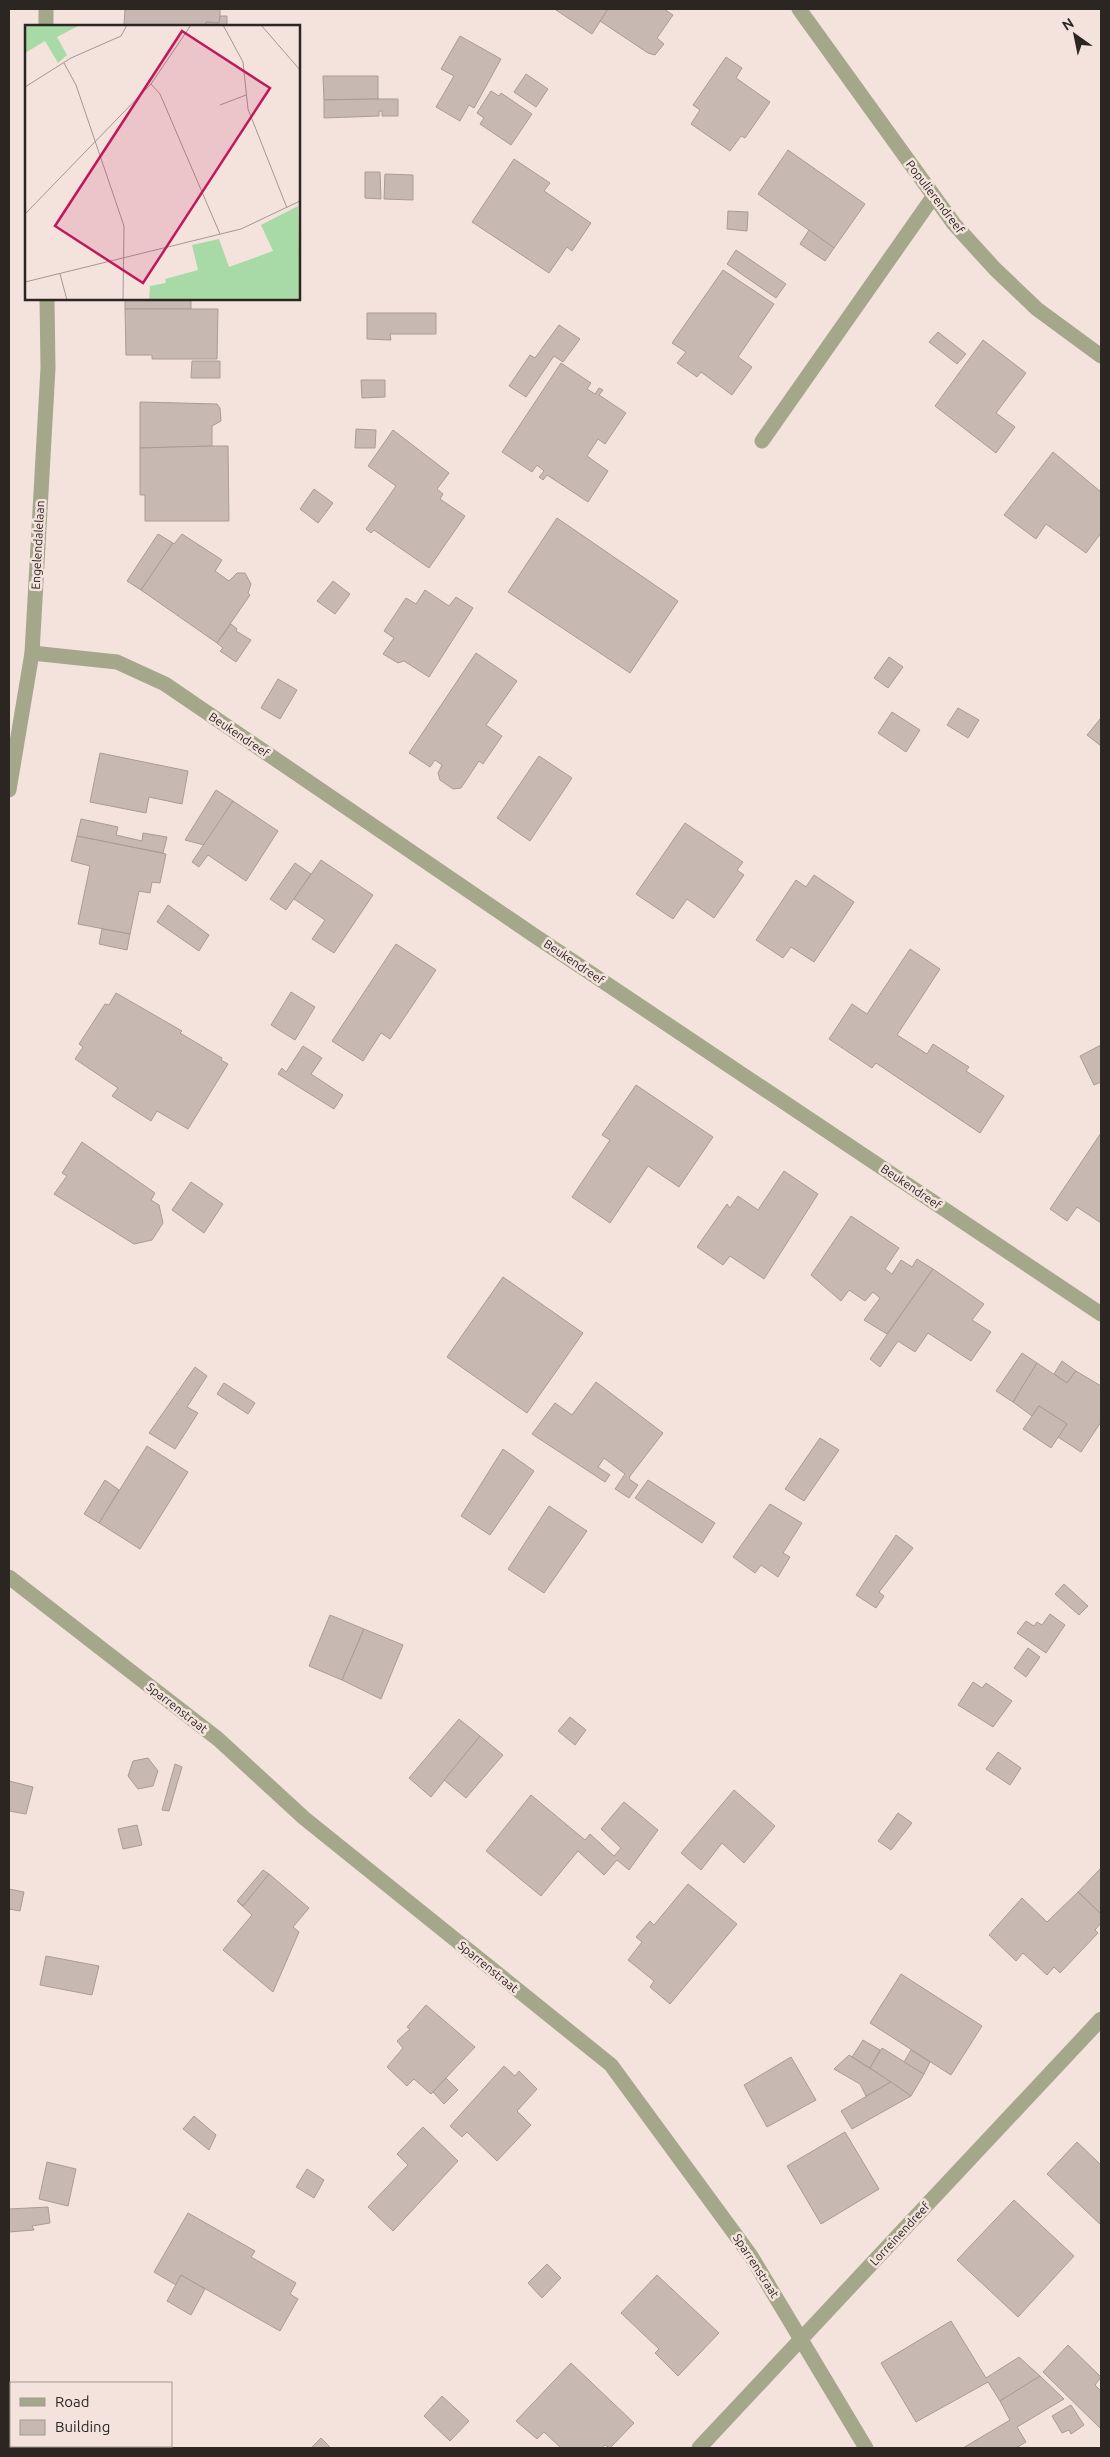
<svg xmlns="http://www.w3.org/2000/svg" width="1110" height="2457" font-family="Ubuntu,sans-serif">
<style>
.building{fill:#c7b9b2;stroke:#a99c94}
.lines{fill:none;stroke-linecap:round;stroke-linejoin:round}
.service{stroke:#a5a78a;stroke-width:15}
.minor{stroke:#a5a78a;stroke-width:15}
.labels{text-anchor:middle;stroke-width:5;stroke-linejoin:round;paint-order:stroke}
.street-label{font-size:12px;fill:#2c2623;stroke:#f3e3dc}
.inset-road{fill:none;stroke:#a39792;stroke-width:1}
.view{fill:#c2185b;fill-opacity:0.15;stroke:#c2185b;stroke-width:2.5}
.inset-edge{fill:none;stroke:#2c2623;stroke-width:2.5}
</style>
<rect width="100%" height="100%" fill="#f3e3dc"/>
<g class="building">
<polygon points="125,9 220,9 220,16 219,23 206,22 206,26 124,26"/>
<polygon points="558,9 608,9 592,34 556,10"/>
<polygon points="608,9 664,9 673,15 657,38 664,44 655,55 648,53 600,21"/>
<polygon points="220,16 227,16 227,26 206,26 206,22 219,23"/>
<polygon points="460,36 501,59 474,108 469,105 460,121 436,107 454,76 441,69"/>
<polygon points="726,57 742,68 736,78 770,102 745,138 741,136 730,151 691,124 700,110 693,105"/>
<polygon points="526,74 548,89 536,107 514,92"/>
<polygon points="323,76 378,76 378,99 324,100"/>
<polygon points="491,91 499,96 501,93 532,114 511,145 480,124 484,118 477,113"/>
<polygon points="378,99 398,99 398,116 382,116 382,111 379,111 379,116 324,118 324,100"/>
<polygon points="788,150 865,204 834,248 758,194"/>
<polygon points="514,159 550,183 544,191 591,223 572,251 567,247 549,273 472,222"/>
<polygon points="365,172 380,172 381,199 365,198"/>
<polygon points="385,174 413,175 413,200 384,199"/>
<polygon points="728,211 748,212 747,231 727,229"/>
<polygon points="809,230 834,248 825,261 800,244"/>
<polygon points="736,250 786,284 776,298 727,264"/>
<polygon points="723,270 774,304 738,357 752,367 732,395 701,372 697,377 677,363 686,352 672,343"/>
<rect x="125" y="299" width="66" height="10"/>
<polygon points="125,309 218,309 217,359 152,359 152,355 126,355"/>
<polygon points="367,313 436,313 436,334 390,334 391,340 367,339"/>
<polygon points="559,325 580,339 563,362 554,356 526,397 509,386 530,355 535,358"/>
<polygon points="938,332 966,354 957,364 929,342"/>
<polygon points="983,340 1026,373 996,413 1015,427 996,453 935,406"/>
<polygon points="192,361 220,361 220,378 191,378"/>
<polygon points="561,363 591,383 587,389 595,394 599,388 603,390 599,395 626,413 605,444 598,439 587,456 608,471 588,502 547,475 543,480 539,477 544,471 537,465 532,472 502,452"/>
<polygon points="361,380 385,380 385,397 362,398"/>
<polygon points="140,402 217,404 220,408 221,421 212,426 212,446 140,448"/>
<polygon points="356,429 376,430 375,448 355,448"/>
<polygon points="393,430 449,473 437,489 443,494 440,499 465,516 429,568 374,530 371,533 366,529 396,486 368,466"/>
<polygon points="212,446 228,446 229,521 145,521 145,495 140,495 140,448"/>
<polygon points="1053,452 1101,492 1101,533 1086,553 1046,524 1036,539 1004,515"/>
<polygon points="314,489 333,503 318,523 300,509"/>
<polygon points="557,518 678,601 630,673 508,592"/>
<polygon points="158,534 173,543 141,590 127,581"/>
<polygon points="182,534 222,560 215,571 229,581 237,573 245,573 251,584 248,593 250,595 217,643 141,590 173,543 174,544"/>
<polygon points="333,581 350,594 335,614 317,601"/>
<polygon points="425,590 449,606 456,597 473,608 429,677 404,661 398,663 383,654 394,638 384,631 406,598 416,604"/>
<polygon points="231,624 237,629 236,631 251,640 236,662 220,651 223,648 217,643"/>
<polygon points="476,653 517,681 486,725 502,736 483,764 479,761 461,788 453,789 440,780 438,773 442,765 435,760 430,767 409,753"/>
<polygon points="889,657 903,667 888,688 874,678"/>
<polygon points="278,679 297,690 280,719 261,708"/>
<polygon points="958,708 979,720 968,738 947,725"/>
<polygon points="892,712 920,730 906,752 878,733"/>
<polygon points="1101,718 1101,746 1087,735"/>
<polygon points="100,753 188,771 182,804 149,797 146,813 90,802"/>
<polygon points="539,756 572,778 530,841 497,818"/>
<polygon points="216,790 233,801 204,845 185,840"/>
<polygon points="233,801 278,831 246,881 208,855 199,867 192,862"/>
<polygon points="81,819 118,827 116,835 142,841 143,833 167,837 163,853 77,836"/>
<polygon points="685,823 743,862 737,870 744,875 714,918 687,899 673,919 636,894"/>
<polygon points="77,836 166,854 160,883 152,882 150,893 139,891 130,934 78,924 90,866 71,861"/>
<polygon points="321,860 373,895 334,953 312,939 325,920 294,899"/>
<polygon points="295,863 311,874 286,910 270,899"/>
<polygon points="814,875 854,902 814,962 791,947 783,958 756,940 796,880 806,887"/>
<polygon points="168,905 209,935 199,951 157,922"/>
<polygon points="102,929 130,934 127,950 99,944"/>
<polygon points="396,944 436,970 390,1039 381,1033 363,1061 332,1041"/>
<polygon points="910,949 940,969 897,1035 927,1054 933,1044 969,1067 966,1071 1004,1096 980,1133 876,1063 872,1068 829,1039 852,1004 867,1014"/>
<polygon points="291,992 315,1007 295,1040 271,1025"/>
<polygon points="116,993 182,1031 180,1033 222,1058 221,1060 228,1064 188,1129 157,1111 151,1121 112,1096 118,1088 75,1059 83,1047 79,1044 105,1004 109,1005"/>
<polygon points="1101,1045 1101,1082 1094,1085 1080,1056"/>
<polygon points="303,1046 322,1058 311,1074 343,1095 334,1109 278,1074 282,1068 286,1072"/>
<polygon points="636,1085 713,1137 679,1187 648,1166 610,1223 572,1197 610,1140 602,1135"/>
<polygon points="1101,1133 1101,1223 1077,1207 1067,1221 1050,1209"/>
<polygon points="82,1142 155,1193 151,1200 159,1205 163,1223 152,1240 134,1244 54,1194 67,1176 62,1173"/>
<polygon points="784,1171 818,1194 764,1279 730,1256 723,1265 697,1247 727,1204 730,1208 738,1196 758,1210"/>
<polygon points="191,1182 223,1204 204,1233 172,1210"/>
<polygon points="851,1216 899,1248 885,1269 892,1274 901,1260 912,1267 917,1259 933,1269 887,1334 864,1320 880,1298 873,1292 865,1301 849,1290 841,1301 811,1275"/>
<polygon points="933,1269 984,1304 972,1320 991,1332 971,1361 928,1333 915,1352 898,1341 880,1367 870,1359"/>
<polygon points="503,1277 583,1333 527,1413 447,1357"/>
<polygon points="1022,1353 1037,1363 1013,1402 996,1391"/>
<polygon points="1062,1361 1076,1371 1067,1383 1054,1374"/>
<polygon points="1037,1363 1067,1383 1076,1371 1101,1386 1101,1422 1081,1452 1058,1437 1067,1424 1039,1406 1032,1416 1013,1402"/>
<polygon points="195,1367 207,1376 187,1407 198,1413 175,1449 149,1433"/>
<polygon points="596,1382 663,1433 630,1476 629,1479 638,1485 629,1498 615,1489 625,1474 604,1458 598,1467 610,1475 605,1482 532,1434 555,1403 572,1415"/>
<polygon points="224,1383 255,1403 248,1414 217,1394"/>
<polygon points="1039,1406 1067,1424 1051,1448 1023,1429"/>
<polygon points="820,1438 839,1450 804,1501 785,1489"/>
<polygon points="147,1446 188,1472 140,1549 99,1523"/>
<polygon points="503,1449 534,1471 490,1535 461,1516"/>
<polygon points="105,1480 119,1490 99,1523 84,1514"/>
<polygon points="648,1480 715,1523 702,1543 635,1498"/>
<polygon points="770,1504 802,1523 783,1553 790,1557 778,1577 761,1565 755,1573 733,1557"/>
<polygon points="549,1506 587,1531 544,1593 508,1569"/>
<polygon points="896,1535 913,1548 879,1592 884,1596 876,1608 856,1595"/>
<polygon points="1064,1584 1088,1606 1079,1615 1055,1594"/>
<polygon points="1050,1614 1065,1625 1046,1653 1017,1633 1026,1621 1034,1626 1037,1622 1042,1625"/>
<polygon points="330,1615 364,1629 342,1680 309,1666"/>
<polygon points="364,1629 403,1645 381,1699 342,1680"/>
<polygon points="1028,1648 1040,1657 1026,1677 1014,1668"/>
<polygon points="973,1682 982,1688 986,1683 1012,1701 993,1727 958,1705"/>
<polygon points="570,1717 586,1730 575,1745 558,1731"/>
<polygon points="459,1719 480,1736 431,1797 409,1778"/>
<polygon points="480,1736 503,1755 466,1798 444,1780"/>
<polygon points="998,1752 1021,1768 1010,1785 986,1769"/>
<polygon points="148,1758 158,1771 153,1786 138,1789 128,1776 133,1761"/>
<polygon points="175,1764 182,1767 169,1811 162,1810"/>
<polygon points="9,1781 33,1787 26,1814 9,1811"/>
<polygon points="734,1790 775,1826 744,1863 722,1843 701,1870 681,1853"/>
<polygon points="531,1795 585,1840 590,1834 614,1856 621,1848 601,1829 624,1802 658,1830 629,1870 617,1860 604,1875 578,1851 541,1896 486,1851"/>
<polygon points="898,1813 912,1823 891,1850 878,1841"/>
<polygon points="137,1825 142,1845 123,1849 118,1829"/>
<polygon points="1101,1868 1101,1914 1078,1892"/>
<polygon points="263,1870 269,1874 243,1906 237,1901"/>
<polygon points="269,1874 309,1908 293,1927 299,1932 273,1992 223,1950 252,1915 237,1901 243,1906"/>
<polygon points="688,1884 737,1924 670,2004 650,1987 654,1981 628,1960 642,1942 636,1937 650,1921 654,1925"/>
<polygon points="9,1889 24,1892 20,1911 9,1909"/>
<polygon points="1078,1892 1101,1914 1101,1923 1095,1930 1098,1933 1060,1973 1054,1967 1047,1975 1023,1953 1016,1961 989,1935 1022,1898 1047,1922"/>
<polygon points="46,1956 99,1966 92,1995 40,1985"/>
<polygon points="901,1974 982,2026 951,2075 870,2023"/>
<polygon points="426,2005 475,2047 431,2094 414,2079 407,2086 387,2067 403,2048 397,2041 410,2029 407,2027"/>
<polygon points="863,2040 880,2050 870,2068 852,2057"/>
<polygon points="882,2048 924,2074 911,2096 870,2068"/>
<polygon points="911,2050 930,2062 924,2074 904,2062"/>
<polygon points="849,2055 852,2057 891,2082 866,2096 860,2084 834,2069"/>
<polygon points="791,2057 816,2100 767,2127 744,2085"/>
<polygon points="504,2066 515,2076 519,2071 537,2089 517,2111 531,2125 497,2161 467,2132 462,2137 450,2126"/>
<polygon points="446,2078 458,2090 444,2104 433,2092"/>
<polygon points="891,2082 911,2096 852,2129 841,2111"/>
<polygon points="194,2116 216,2135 209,2150 183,2129"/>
<polygon points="423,2127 458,2161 393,2231 368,2207 408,2165 397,2154"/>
<polygon points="845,2132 879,2189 821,2224 787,2166"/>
<polygon points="1077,2142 1101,2165 1101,2225 1047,2174"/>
<polygon points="47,2162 76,2169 68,2206 39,2199"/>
<polygon points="307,2169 324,2180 314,2198 296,2187"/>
<polygon points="1014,2200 1074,2256 1018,2317 957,2260"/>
<polygon points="48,2207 50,2223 32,2226 34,2230 9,2232 9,2209"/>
<polygon points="188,2213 255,2251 251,2257 296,2283 290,2294 298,2299 280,2331 181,2275 176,2285 154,2272"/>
<polygon points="547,2264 561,2278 542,2298 528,2283"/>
<polygon points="181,2275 205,2289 191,2315 167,2301"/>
<polygon points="657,2275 719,2333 678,2376 655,2353 659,2349 621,2313"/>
<polygon points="951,2321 986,2378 1019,2357 1040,2376 1000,2401 988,2382 916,2422 881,2363"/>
<polygon points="1068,2345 1101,2377 1095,2385 1101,2391 1101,2429 1043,2372"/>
<polygon points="571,2363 634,2423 610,2448 605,2445 602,2448 561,2448 544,2432 537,2439 516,2421"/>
<polygon points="1040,2376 1064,2399 1017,2427 1026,2442 1016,2448 963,2448 1010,2420 1000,2401"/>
<polygon points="442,2396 469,2421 450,2441 424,2416"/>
<polygon points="1071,2405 1084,2425 1071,2434 1069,2430 1062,2433 1052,2416"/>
<polygon points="321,2438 331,2448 311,2448"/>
</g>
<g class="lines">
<polyline class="service" points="762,441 933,197"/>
<g class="minor">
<polyline points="46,9 46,26"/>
<polyline points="799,9 954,224 995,269 1037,309 1101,356"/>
<polyline points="32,653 117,662 165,684 535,936 1101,1314"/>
<polyline points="9,790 32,653 48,368 47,299"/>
<polyline points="9,1577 218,1739 304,1818 611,2065 751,2256 866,2448"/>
<polyline points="699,2448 1101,2019"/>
</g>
</g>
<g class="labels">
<g class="street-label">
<text transform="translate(935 197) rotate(53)" y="4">Populierendreef</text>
<text transform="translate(38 545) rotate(-87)" y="4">Engelendalelaan</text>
<text transform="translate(239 735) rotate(34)" y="4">Beukendreef</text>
<text transform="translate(574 962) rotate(34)" y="4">Beukendreef</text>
<text transform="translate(911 1187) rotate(34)" y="4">Beukendreef</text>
<text transform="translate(177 1708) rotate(38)" y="4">Sparrenstraat</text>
<text transform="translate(488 1967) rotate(39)" y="4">Sparrenstraat</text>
<text transform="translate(900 2234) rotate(-47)" y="4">Lorreinendreef</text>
<text transform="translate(756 2266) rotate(57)" y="4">Sparrenstraat</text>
</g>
</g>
<g transform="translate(25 25)">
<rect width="275" height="275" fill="#f3e3dc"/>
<path d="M 0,0 L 55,0 L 32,12 L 42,30 L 33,38 L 20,16 L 0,28 ZM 273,181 L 275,275 L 124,275 L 125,261 L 141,258 L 140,254 L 173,245 L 167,220 L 194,214 L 204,242 L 248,226 L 236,200 Z" fill="#a8daa7"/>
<path class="inset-road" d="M 198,0 L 218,37 L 223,84 L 262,183M 236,0 L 275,45M 39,38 L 51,60 L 99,201 L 98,275M 126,59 L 135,69 L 195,209M 0,62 L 46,33 L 96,11 L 102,0M 195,80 L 221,70M 0,189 L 126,59 L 166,0M 35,249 L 42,275M 0,257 L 216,204 L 275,176"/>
<path class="view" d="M 157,6 L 245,63 L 118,258 L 30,201 Z"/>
<rect width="275" height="275" class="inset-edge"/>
</g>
<rect width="1110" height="2457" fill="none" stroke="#2c2623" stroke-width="20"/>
<rect x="10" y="2382" width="162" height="65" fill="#f3e3dc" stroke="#a39792"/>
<rect x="20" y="2398" width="25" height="8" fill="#a5a78a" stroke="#a39792"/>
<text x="55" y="2407" font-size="15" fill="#2c2623">Road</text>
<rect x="20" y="2420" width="25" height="15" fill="#c7b9b2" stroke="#a39792"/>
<text x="55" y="2432" font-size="15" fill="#2c2623">Building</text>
<g transform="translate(1075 35) rotate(327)" stroke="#f3e3dc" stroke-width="4" paint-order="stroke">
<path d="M0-4L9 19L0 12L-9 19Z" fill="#2c2623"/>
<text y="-8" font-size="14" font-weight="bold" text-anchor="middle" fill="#2c2623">N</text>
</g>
</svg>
